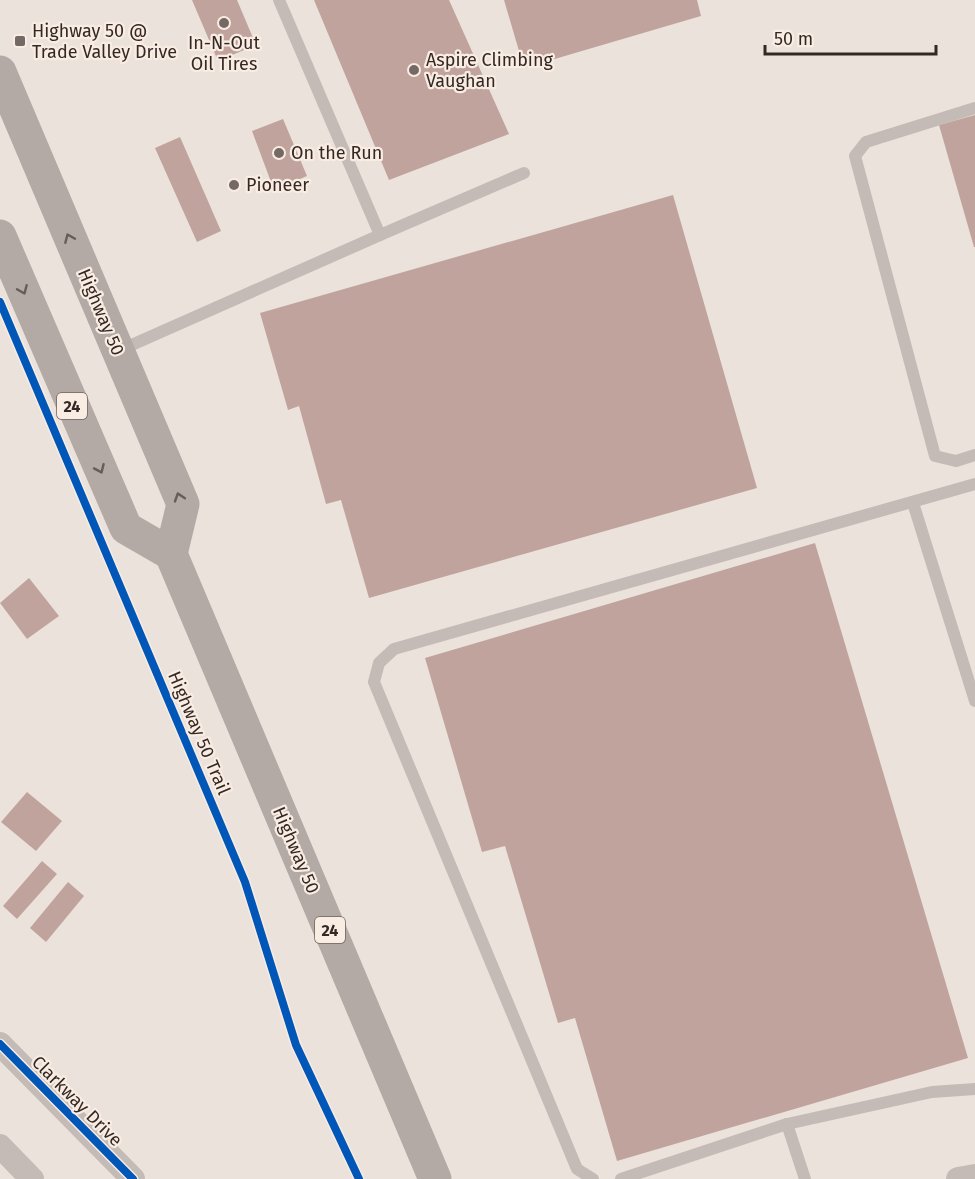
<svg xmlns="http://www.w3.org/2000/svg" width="975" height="1179" font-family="'Fira Sans',sans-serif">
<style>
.building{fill:#c0a39d}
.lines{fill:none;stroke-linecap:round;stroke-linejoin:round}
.lane{stroke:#c4bbb6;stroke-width:12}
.street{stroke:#c4bbb6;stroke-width:24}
.primary{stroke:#b3a9a5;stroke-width:33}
.cycleway-casing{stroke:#f9ece2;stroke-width:11}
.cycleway{stroke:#0057b8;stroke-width:8}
.oneway{stroke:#675c58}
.poi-dot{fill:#746965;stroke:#f9ece2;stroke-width:2}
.labels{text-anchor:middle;stroke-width:4.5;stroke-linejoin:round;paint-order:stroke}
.shield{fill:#f9ece2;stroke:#6f635e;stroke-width:1.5}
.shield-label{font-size:16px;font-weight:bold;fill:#342825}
.poi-label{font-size:18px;fill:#342825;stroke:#f9ece2;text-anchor:start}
.street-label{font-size:18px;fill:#342825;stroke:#f9ece2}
</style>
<rect width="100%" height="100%" fill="#ece2dc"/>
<g class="building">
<polygon points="192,0 237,0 256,45 218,61"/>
<polygon points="314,0 449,0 509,134 389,180"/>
<polygon points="504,0 697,0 701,16 524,68"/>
<polygon points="975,115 975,247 974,247 939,125"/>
<polygon points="283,119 307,176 274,190 252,131"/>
<polygon points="180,137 221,231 197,242 155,148"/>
<polygon points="673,195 757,488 369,598 341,500 326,504 299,406 288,410 260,313"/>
<polygon points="815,543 968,1058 617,1161 575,1018 558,1023 505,846 482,852 425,658"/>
<polygon points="29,578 59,616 27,639 0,603"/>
<polygon points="27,792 62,821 36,851 1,822"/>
<polygon points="42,861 57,874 17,919 3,906"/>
<polygon points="68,882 84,896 46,942 30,928"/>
</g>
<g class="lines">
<g class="lane">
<polyline points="975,108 866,142 855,156 935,456 956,461 975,455"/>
<polyline points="380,235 524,173"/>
<polyline points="118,351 380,235 279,0"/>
<polyline points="913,503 975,701"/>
<polyline points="593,1179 577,1169 374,682 379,663 394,649 975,484"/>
<polyline points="621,1179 787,1124"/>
<polyline points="805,1179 787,1124 932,1092 975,1089"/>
</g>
<g class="street">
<polyline points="0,1044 133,1179"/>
<polyline points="0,1146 32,1179"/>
<polyline points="958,1179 975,1176"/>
</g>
<g class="primary">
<polyline points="0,72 183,504 171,554"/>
<polyline points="0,236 126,528 171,554 435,1179"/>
</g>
<defs>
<g id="cycleway">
<polyline points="0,302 245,882 296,1045 359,1179"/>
<polyline points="0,1044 133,1179"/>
</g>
</defs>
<use href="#cycleway" class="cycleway-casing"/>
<use href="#cycleway" class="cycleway"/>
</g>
<defs><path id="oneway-chevron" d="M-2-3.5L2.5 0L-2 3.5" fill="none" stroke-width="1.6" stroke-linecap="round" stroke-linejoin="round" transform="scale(1.5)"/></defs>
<g class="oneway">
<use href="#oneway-chevron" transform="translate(69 238) rotate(-113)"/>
<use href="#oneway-chevron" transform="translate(23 290) rotate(67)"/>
<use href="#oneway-chevron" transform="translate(100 469) rotate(66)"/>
<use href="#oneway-chevron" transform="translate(179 497) rotate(-108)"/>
</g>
<g class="poi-dot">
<circle cx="224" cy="23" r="6"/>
<rect x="14" y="35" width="12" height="12" rx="3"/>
<circle cx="414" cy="70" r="6"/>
<circle cx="279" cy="153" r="6"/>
<circle cx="234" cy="185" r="6"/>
</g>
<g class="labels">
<g class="shield">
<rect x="57" y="393" width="30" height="26" rx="4.5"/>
<rect x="315" y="917" width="30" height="26" rx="4.5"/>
</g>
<g class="shield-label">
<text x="72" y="412">24</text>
<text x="330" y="936">24</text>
</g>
<g class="poi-label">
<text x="32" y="37">Highway 50 @<tspan x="32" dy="21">Trade Valley Drive</tspan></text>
<text x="224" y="49" text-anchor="middle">In-N-Out<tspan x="224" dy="21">Oil Tires</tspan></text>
<text x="426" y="66">Aspire Climbing<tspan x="426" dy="21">Vaughan</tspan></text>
<text x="291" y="159">On the Run</text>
<text x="246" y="191">Pioneer</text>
</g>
<g class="street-label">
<text transform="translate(101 312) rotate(67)" y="6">Highway 50</text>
<text transform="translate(199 733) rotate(67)" y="6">Highway 50 Trail</text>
<text transform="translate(296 850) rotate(67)" y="6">Highway 50</text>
<text transform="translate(77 1101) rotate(45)" y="6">Clarkway Drive</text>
</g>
</g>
<path d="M765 45v9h171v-9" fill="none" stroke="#342825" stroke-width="3"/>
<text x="774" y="45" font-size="18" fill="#342825" stroke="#f9ece2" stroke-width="4.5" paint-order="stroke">50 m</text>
</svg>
